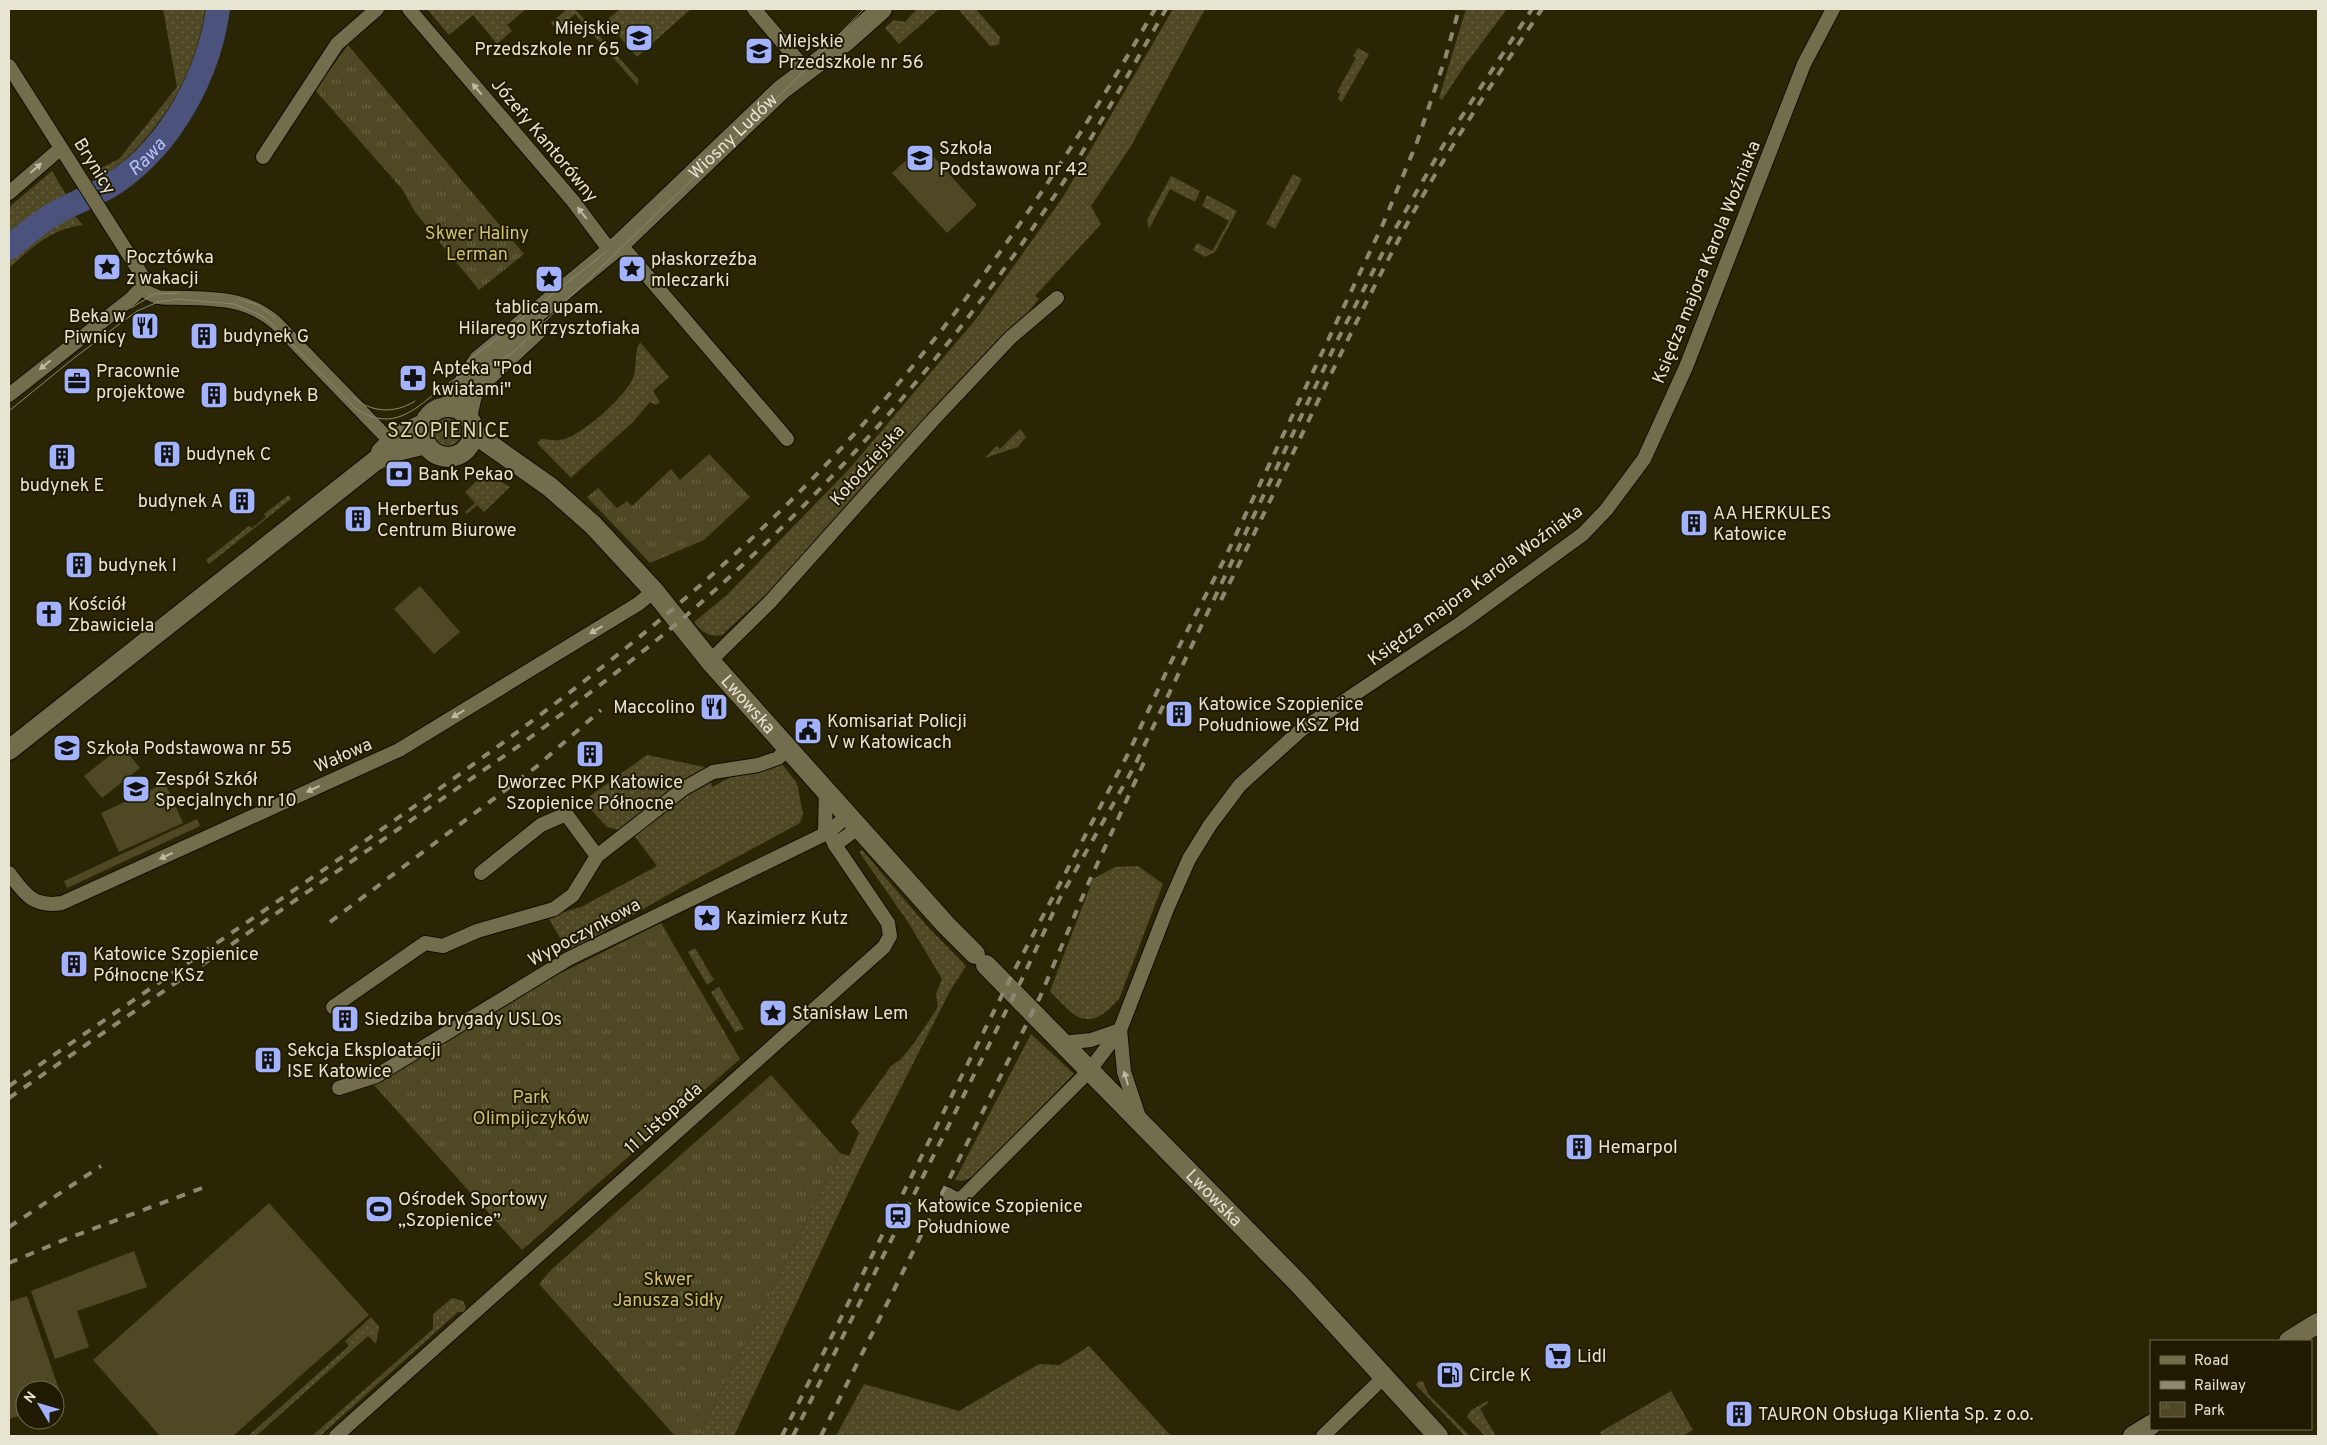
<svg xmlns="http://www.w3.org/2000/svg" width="2327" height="1445" font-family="Overpass,sans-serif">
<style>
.grass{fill:url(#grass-dots)}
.park{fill:url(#park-tufts)}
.pitch{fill:#4e4824}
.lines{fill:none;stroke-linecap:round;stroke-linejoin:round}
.river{stroke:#4b537d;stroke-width:24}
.street-casing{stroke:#120e00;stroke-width:16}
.secondary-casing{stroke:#120e00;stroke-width:22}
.street{stroke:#726d4d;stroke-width:14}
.secondary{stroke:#726d4d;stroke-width:20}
.tram{stroke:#8d8970;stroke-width:1}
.rail{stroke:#8d8970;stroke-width:4;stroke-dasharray:9 9;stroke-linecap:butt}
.oneway{fill:#bebaa3}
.labels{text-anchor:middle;stroke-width:4;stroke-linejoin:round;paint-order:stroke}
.poi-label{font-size:18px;fill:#e7e4d2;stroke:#201b00;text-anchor:start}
.street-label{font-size:18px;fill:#e7e4d2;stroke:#201b00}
.park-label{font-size:18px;fill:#cec173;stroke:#201b00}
.water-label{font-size:19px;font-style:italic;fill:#b7c3fb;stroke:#201b00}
.quarter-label{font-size:20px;letter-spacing:1px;fill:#ddd8b3;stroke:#201b00}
</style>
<defs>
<pattern id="grass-dots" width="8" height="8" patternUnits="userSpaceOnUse" patternTransform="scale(1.25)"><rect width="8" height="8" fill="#4e4824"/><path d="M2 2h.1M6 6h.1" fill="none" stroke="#686243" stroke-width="1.8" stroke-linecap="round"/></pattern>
<pattern id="park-tufts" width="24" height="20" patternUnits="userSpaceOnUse" patternTransform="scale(1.25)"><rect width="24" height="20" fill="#4e4824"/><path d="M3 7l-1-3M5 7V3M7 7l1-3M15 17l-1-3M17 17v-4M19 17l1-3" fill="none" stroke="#686243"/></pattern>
</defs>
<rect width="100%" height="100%" fill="#2a2505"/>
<g class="grass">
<path d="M 163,9 L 205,9 C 196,76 158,138 102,178 L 97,170 L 119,159 L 177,87 Z"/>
<polygon points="427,9 526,9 507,25 512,31 497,44 473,15 449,35"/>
<polygon points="567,9 575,9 638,79 638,86 575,14 557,30 551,23"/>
<polygon points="620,9 691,9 637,57 606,21"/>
<polygon points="917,9 939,9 899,44 885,28 894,20 905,22"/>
<polygon points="958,9 976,9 1000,37 999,45 990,46"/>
<path d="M 1173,9 L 1205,9 L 1131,146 L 1091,206 L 1101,224 L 1035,296 L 1039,299 L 1026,315 L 773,588 L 722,635 C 709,638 702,632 694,622 L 727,595 L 851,467 L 976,319 L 1063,197 Z"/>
<polygon points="1466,9 1507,9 1465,65 1442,100 1439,98"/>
<polygon points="1358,48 1369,54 1342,102 1338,99 1340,94 1337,92 1356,58 1353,56"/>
<polygon points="52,171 67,196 41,210 9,236 9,207"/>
<polygon points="1293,174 1302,179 1275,229 1266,224"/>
<polygon points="1171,176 1200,191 1195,202 1170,189 1149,229 1147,220"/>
<polygon points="1207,195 1237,211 1215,252 1205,257 1193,250 1197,243 1212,251 1229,221 1202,206"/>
<path d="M 74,215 L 83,225 C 49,230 34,246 9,268 L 9,258 C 30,240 49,226 74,215 Z"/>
<path d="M 640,342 L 669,377 L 653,391 L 660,402 L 656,405 L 650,402 L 633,422 L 571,478 L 537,443 L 541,439 C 547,439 554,441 560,440 C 580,438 629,394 634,375 C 637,363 634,353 640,342 Z"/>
<circle cx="447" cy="432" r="14"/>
<polygon points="1020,429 1026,437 1018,447 985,458 996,446 1000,449"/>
<polygon points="485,473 510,487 484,512 477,505 467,514 465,512 475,503 465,492"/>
<polygon points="289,495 291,499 209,564 206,560 249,526 252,528 266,517 264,514"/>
<polygon points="774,754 797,783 803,814 800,823 685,885 568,952 548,917 581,907 657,866 633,834 607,827 583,801 647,755 709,768 712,787"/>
<polygon points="862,850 927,926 966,966 950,991 862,1164 734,1436 699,1436 840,1153 849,1156 859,1133 851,1122 891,1066 901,1059 914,1043 938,1007 936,994 942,979 908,922 859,852"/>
<path d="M 1138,866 L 1163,884 L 1119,999 C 1088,1033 1077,1020 1050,991 L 1093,879 L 1115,867 Z"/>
<polygon points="695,948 714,980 707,985 688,952"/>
<polygon points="719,987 744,1029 735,1032 711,992"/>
<polygon points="1031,1034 1074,1074 973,1177 962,1181 955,1180"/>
<polygon points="452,1298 463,1301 466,1307 465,1312 458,1312 320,1436 312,1436 433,1329 433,1314"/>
<polygon points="371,1317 379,1327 376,1344 368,1336 256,1436 248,1436 349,1346 345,1341"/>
<polygon points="1089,1346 1171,1436 836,1436 864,1384 959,1411 1039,1364 1059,1365"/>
<polygon points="1419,1381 1423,1382 1429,1395 1470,1436 1465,1436 1416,1385"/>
<polygon points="1671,1391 1693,1430 1683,1436 1602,1436 1600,1432"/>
<polygon points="1487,1401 1488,1403 1480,1409 1496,1436 1485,1436 1467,1417 1470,1411"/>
</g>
<g class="park">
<polygon points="348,45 524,254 479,290 415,212 402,189 315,90"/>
<polygon points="709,454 750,497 704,540 650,563 587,497 598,488 617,508 627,501 632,506 671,469 680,480"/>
<polygon points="661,923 740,1059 522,1250 372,1083 557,975"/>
<polygon points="771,1075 840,1153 699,1436 675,1436 539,1284 551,1270"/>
</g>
<g class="pitch">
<polygon points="923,145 977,205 947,233 892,173"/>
<polygon points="420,586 460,632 434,654 394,609"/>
<polygon points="122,746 140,768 102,798 84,776"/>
<polygon points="165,783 183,823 119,852 101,813"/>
<polygon points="197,819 200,826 67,888 64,881"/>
<polygon points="269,1203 369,1315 233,1436 160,1436 93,1360"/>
<polygon points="134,1251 147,1287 77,1311 89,1347 55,1359 31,1291"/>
<polygon points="27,1296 63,1401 55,1403 55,1390 25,1390 25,1414 9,1419 9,1302"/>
</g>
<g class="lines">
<path class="river" id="s1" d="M 9,248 C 23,236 38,223 54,214 C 74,202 97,195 116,182 C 172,144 209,74 218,9"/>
<defs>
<g id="street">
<polyline points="409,9 573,201 611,252"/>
<polyline points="754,9 806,70"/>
<polyline points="9,66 143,277 141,288 132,298 9,395"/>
<polyline points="263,157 337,44 377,9"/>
<polyline points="9,193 61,148"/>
<polyline points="620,244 787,439"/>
<path d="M 141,288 C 159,301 163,297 185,298 C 220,299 248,299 276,323 L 390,441"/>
<polyline points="710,661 770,602 932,421 1011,337 1057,298"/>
<polyline points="835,845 859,827"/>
<path d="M 9,873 C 24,893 33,908 62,903 L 399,750 L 638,604 L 654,591"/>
<polyline points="481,873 541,825 566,814 597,856"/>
<polyline points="333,1007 425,943 443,946 477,931 554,909 573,895 597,856 683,789 713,772 758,765 778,758 788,748"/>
<polyline points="1120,1030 1124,1072 1139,1117"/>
<polyline points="1061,1043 1091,1040 1120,1030"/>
<polyline points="339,1088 376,1076 568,959 829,832 848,815"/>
<polyline points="947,1194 956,1199 962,1198 1089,1071 1120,1030 1167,909 1189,859 1210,825 1240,785 1301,730 1461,623 1583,534 1606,510 1644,459 1686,367 1804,64 1833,9"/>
<polyline points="336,1436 884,947 890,936 888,923 835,845 829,832 825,829 826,791"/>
<polyline points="1323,1436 1383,1378"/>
</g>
<g id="secondary">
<path id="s2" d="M 448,407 L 479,360 L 620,244 L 781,90 L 846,41 L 882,9"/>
<circle cx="448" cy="432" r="25"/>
<polyline points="467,417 472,395 480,383 538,329"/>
<path id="s3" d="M 472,432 L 550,487 L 593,525 L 654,591 L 710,661 L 826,791 L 946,925 L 975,954"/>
<polyline points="381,452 398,435 424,424"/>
<polyline points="9,750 375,461 393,452 426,444"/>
<path id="s4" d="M 986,965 L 1300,1285 L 1438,1436"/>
<polyline points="2289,1341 2318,1323"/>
<polyline points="2133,1436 2151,1425"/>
</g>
</defs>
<use href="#street" class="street-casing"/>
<use href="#secondary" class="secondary-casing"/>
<use href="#street" class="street"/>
<use href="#secondary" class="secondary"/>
<g class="tram">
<polyline points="239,299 258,305 274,317"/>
<polyline points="131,308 154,294 180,293"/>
<polyline points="445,379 606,252"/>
<path d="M 353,397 C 371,413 395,414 415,401"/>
<path d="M 9,411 L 74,358 L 137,311 L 158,302 L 178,299 L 234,304 L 260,315 L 271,323 L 356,409 C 400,437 422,399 455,379 C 473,369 495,366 512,353 L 783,92 L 864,9"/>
</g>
<g class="rail">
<path d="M 1221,600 C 1282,480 1337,356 1400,237 C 1442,158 1492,83 1542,9"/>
<polyline points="330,922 536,767 601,710"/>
<path d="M 9,1086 C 116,1012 224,938 332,864 C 486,757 637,650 772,519 C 926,371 1049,193 1155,9"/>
<path d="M 9,1098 L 520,745 C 577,703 634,660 688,614 C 823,497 944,361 1043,213 C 1088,147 1126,78 1166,9"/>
<polyline points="9,1227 101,1166"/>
<polyline points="9,1263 66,1239 202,1188"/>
<polyline points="782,1436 1014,971 1129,752 1170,664 1224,560 1383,224 1417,142 1445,59 1459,9"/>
<polyline points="793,1436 1022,979 1060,898 1134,767 1339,337 1394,231 1447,139 1532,9"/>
<polyline points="821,1436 1040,997 1088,884 1146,758"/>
</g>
</g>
<defs><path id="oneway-solid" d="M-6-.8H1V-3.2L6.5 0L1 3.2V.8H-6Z" transform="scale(1.25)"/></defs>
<g class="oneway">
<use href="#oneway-solid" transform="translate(477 89) rotate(-130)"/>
<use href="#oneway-solid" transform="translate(36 168) rotate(-42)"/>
<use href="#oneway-solid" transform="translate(582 213) rotate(-128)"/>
<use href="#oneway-solid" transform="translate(45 365) rotate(140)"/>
<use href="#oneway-solid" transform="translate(596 630) rotate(149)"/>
<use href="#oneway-solid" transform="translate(458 714) rotate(149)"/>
<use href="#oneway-solid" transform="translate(313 789) rotate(155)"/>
<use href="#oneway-solid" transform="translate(166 856) rotate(155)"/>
<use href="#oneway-solid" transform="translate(1126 1078) rotate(-105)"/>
</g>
<defs>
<symbol id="school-square" viewBox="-11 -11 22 22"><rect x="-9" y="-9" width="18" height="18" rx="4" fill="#a3b2fd" stroke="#201b00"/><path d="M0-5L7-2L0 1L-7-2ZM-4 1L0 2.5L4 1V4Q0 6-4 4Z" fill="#111"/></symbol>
<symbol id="sight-square" viewBox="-11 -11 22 22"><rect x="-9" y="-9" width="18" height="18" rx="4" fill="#a3b2fd" stroke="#201b00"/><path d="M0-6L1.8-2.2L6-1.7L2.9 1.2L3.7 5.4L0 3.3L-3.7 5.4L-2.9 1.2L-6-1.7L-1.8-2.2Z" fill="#111"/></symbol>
<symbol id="restaurant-square" viewBox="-11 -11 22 22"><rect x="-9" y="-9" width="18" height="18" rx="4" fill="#a3b2fd" stroke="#201b00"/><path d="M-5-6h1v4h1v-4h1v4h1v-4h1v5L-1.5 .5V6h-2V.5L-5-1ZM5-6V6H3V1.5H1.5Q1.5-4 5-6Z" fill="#111"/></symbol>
<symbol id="building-square" viewBox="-11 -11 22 22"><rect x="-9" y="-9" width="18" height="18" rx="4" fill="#a3b2fd" stroke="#201b00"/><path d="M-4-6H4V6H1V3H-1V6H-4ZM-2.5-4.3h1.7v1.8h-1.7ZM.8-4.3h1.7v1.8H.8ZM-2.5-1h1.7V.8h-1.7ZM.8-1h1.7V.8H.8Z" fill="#111"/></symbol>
<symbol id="pharmacy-square" viewBox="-11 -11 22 22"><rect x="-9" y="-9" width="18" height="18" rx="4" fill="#a3b2fd" stroke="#201b00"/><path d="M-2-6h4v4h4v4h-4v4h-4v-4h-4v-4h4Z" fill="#111"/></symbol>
<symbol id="office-square" viewBox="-11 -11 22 22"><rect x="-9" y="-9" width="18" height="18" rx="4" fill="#a3b2fd" stroke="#201b00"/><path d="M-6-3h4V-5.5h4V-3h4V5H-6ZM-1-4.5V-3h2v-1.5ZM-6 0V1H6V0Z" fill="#111"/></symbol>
<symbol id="bank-square" viewBox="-11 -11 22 22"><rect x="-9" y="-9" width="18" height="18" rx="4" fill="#a3b2fd" stroke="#201b00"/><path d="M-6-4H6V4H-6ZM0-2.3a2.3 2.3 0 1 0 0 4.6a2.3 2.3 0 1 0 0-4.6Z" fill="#111"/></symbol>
<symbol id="church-square" viewBox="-11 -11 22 22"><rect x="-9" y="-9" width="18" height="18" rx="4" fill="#a3b2fd" stroke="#201b00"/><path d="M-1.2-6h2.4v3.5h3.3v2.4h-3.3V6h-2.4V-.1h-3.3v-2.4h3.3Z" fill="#111"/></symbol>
<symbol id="civic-square" viewBox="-11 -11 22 22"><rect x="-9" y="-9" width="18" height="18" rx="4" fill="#a3b2fd" stroke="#201b00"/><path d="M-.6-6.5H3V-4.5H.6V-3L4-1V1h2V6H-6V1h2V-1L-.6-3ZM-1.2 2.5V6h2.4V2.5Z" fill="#111"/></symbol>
<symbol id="stadium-square" viewBox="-11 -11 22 22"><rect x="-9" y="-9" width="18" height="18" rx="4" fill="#a3b2fd" stroke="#201b00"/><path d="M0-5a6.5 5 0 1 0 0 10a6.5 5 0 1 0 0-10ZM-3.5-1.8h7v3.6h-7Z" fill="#111"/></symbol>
<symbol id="station-square" viewBox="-11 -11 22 22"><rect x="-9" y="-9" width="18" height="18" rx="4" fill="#a3b2fd" stroke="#201b00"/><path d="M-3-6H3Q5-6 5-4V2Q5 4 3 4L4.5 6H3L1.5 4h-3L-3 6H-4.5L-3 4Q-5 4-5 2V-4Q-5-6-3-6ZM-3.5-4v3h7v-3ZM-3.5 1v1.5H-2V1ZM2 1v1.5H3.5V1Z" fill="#111"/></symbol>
<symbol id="supermarket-square" viewBox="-11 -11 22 22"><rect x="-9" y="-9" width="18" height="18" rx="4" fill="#a3b2fd" stroke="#201b00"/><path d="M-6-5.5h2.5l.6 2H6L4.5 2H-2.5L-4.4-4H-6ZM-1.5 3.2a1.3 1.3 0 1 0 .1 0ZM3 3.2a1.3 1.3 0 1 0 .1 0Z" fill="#111"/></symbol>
<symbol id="fuel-square" viewBox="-11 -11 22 22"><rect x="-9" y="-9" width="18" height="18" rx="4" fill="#a3b2fd" stroke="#201b00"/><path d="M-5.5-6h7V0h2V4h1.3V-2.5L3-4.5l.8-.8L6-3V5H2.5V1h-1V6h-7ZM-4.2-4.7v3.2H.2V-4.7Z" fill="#111"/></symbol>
</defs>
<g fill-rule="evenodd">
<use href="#school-square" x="623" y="22" width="32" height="32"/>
<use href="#school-square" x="743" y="35" width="32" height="32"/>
<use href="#school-square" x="904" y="142" width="32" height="32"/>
<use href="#sight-square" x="91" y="251" width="32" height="32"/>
<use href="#sight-square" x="616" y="253" width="32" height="32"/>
<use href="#sight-square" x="533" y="263" width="32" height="32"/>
<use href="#restaurant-square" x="129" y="310" width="32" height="32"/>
<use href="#building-square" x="188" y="320" width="32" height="32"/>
<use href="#pharmacy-square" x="397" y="362" width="32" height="32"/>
<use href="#office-square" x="61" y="365" width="32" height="32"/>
<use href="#building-square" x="198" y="379" width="32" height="32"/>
<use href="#building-square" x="151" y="438" width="32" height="32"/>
<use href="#building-square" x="46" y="441" width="32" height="32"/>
<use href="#bank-square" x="383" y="458" width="32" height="32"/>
<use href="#building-square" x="226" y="485" width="32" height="32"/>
<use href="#building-square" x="342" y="503" width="32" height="32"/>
<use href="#building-square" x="1678" y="507" width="32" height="32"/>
<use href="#building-square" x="63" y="549" width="32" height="32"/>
<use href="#church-square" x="33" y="598" width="32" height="32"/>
<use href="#restaurant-square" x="698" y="691" width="32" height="32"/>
<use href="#building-square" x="1163" y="698" width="32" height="32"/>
<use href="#civic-square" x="792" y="715" width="32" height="32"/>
<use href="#school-square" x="51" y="732" width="32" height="32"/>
<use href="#building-square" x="574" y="738" width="32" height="32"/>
<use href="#school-square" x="120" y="773" width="32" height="32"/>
<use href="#sight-square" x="691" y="902" width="32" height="32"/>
<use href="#building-square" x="58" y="948" width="32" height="32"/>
<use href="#sight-square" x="757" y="997" width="32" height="32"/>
<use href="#building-square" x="329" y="1003" width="32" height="32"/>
<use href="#building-square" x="252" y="1044" width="32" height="32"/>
<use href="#building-square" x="1563" y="1131" width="32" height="32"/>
<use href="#stadium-square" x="363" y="1193" width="32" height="32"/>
<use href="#station-square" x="882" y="1200" width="32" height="32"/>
<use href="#supermarket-square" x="1542" y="1340" width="32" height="32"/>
<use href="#fuel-square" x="1434" y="1359" width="32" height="32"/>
<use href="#building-square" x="1723" y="1398" width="32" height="32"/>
</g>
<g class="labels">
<g class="poi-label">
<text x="620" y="34" text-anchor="end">Miejskie<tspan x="620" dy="21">Przedszkole nr 65</tspan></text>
<text x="778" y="47">Miejskie<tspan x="778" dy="21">Przedszkole nr 56</tspan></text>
<text x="939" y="154">Szkoła<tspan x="939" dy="21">Podstawowa nr 42</tspan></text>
<text x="126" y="263">Pocztówka<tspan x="126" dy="21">z wakacji</tspan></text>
<text x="651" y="265">płaskorzeźba<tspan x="651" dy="21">mleczarki</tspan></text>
<text x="549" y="313" text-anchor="middle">tablica upam.<tspan x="549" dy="21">Hilarego Krzysztofiaka</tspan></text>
<text x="126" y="322" text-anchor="end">Beka w<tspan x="126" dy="21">Piwnicy</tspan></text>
<text x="223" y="342">budynek G</text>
<text x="432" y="374">Apteka "Pod<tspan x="432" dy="21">kwiatami"</tspan></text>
<text x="96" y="377">Pracownie<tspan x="96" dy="21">projektowe</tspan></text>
<text x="233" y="401">budynek B</text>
<text x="186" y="460">budynek C</text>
<text x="418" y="480">Bank Pekao</text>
<text x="62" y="491" text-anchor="middle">budynek E</text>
<text x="223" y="507" text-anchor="end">budynek A</text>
<text x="377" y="515">Herbertus<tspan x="377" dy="21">Centrum Biurowe</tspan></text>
<text x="1713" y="519">AA HERKULES<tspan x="1713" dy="21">Katowice</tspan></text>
<text x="98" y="571">budynek I</text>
<text x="68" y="610">Kościół<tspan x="68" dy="21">Zbawiciela</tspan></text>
<text x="1198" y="710">Katowice Szopienice<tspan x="1198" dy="21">Południowe KSZ Płd</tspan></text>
<text x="695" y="713" text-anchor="end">Maccolino</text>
<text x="827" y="727">Komisariat Policji<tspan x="827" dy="21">V w Katowicach</tspan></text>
<text x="86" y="754">Szkoła Podstawowa nr 55</text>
<text x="155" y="785">Zespół Szkół<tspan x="155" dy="21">Specjalnych nr 10</tspan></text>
<text x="590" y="788" text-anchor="middle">Dworzec PKP Katowice<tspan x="590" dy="21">Szopienice Północne</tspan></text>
<text x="726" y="924">Kazimierz Kutz</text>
<text x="93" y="960">Katowice Szopienice<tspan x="93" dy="21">Północne KSz</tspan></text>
<text x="792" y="1019">Stanisław Lem</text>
<text x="364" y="1025">Siedziba brygady USLOs</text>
<text x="287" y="1056">Sekcja Eksploatacji<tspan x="287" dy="21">ISE Katowice</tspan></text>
<text x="1598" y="1153">Hemarpol</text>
<text x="398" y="1205">Ośrodek Sportowy<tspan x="398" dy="21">„Szopienice”</tspan></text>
<text x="917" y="1212">Katowice Szopienice<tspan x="917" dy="21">Południowe</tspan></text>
<text x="1577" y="1362">Lidl</text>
<text x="1469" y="1381">Circle K</text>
<text x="1758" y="1420">TAURON Obsługa Klienta Sp. z o.o.</text>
</g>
<g class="street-label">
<text dy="6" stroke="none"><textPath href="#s2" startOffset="395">Wiosny Ludów</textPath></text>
<text transform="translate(545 140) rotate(50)" y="6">Józefy Kantorówny</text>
<text transform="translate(95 166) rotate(58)" y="6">Brynicy</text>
<text transform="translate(1706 262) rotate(-68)" y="6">Księdza majora Karola Woźniaka</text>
<text transform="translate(867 465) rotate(-48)" y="6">Kołodziejska</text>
<text transform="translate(1475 585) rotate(-36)" y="6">Księdza majora Karola Woźniaka</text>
<text dy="6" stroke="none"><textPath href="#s3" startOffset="390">Lwowska</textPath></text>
<text transform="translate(343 755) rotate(-24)" y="6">Wałowa</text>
<text transform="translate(584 932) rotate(-28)" y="6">Wypoczynkowa</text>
<text transform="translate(663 1118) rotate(-42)" y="6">11 Listopada</text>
<text dy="6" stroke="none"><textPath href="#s4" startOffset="326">Lwowska</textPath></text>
</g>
<g class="park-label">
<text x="477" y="239">Skwer Haliny<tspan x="477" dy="21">Lerman</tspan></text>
<text x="531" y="1103">Park<tspan x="531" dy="21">Olimpijczyków</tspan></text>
<text x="668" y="1285">Skwer<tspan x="668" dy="21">Janusza Sidły</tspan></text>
</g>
<g class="water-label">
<text dy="7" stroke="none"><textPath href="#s1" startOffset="166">Rawa</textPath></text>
</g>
<g class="quarter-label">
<text x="449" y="437">SZOPIENICE</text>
</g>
</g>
<rect width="2327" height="1445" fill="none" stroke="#e7e4d2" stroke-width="20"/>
<rect x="2150" y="1340" width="162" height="90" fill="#201b00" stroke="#706b54"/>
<rect x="2160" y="1356" width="25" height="8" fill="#726d4d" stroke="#706b54"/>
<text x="2194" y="1365" font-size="15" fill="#e7e4d2">Road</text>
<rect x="2160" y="1381" width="25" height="8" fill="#8d8970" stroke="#706b54"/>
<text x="2194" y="1390" font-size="15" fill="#e7e4d2">Railway</text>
<rect x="2160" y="1402" width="25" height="15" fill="url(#park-tufts)" stroke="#706b54"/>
<text x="2194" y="1415" font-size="15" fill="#e7e4d2">Park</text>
<g transform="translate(40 1405) rotate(308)"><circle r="24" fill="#201b00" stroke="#706b54"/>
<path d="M0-4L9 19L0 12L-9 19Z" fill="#a3b2fd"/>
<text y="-8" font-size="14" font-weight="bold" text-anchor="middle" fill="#e7e4d2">N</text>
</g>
</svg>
